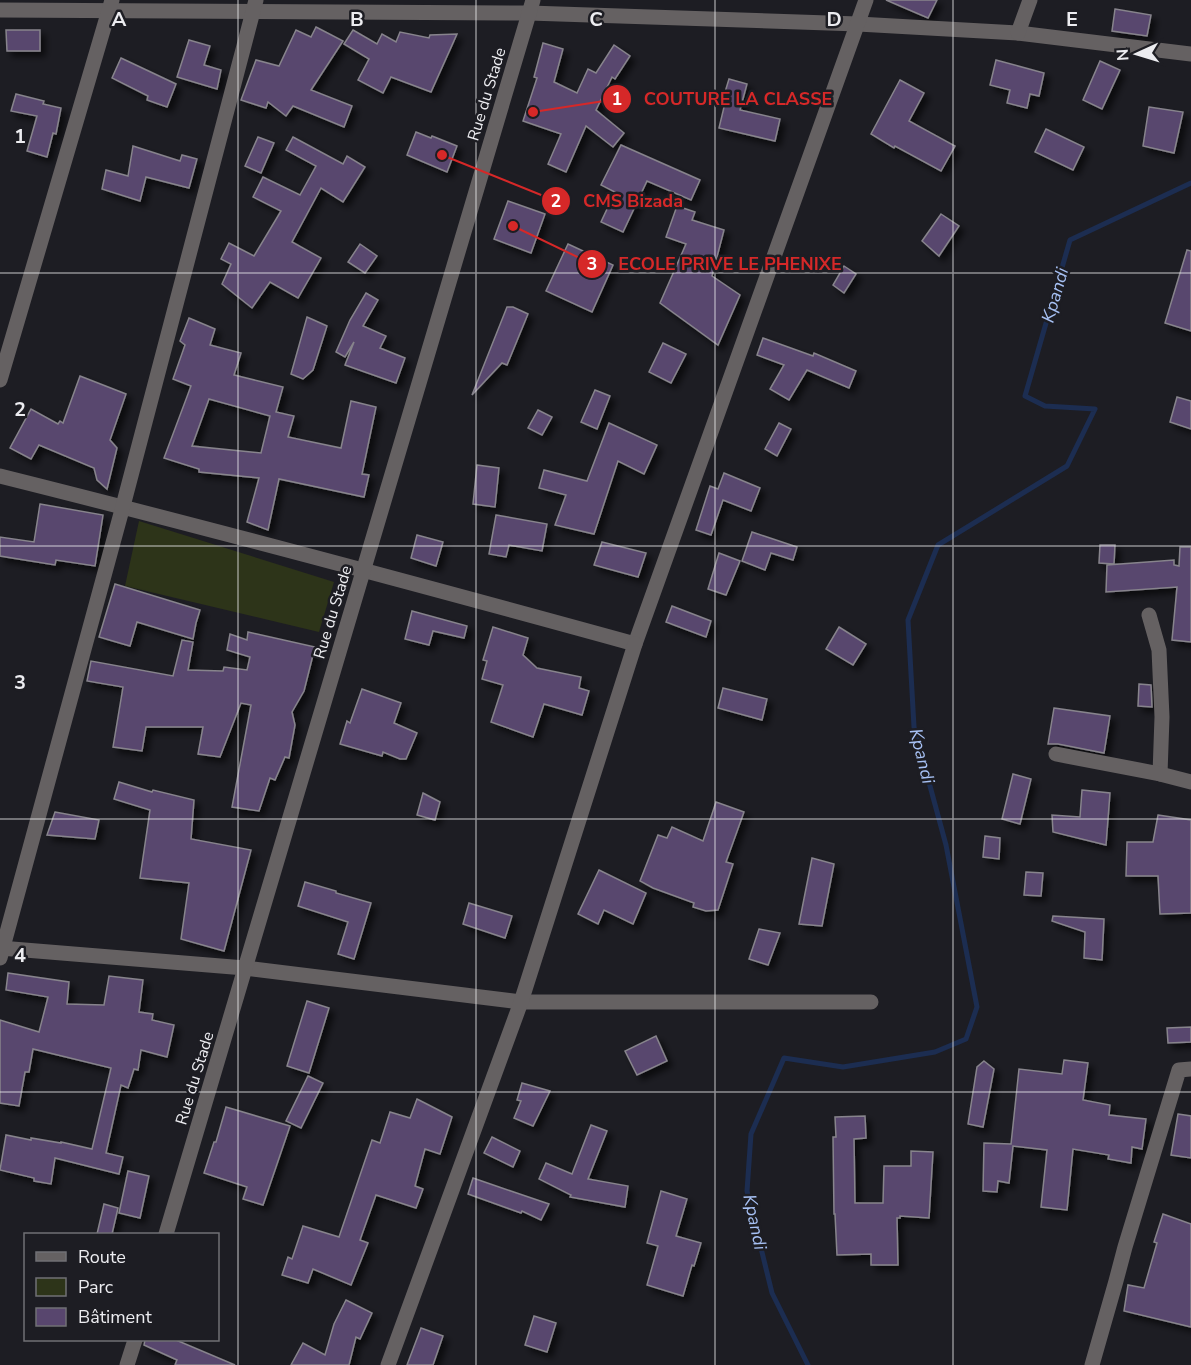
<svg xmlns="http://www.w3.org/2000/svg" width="1191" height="1365" font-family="'Nunito Sans',sans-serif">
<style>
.green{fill:#2d3419}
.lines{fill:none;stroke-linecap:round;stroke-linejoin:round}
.stream{stroke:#1c2d51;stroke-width:5}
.building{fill:#58466e;stroke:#87848c;stroke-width:1.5;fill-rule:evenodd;filter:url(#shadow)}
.minor{stroke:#656162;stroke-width:15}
.grid{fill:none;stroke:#ececf0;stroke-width:1.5;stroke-opacity:0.55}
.labels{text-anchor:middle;stroke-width:5;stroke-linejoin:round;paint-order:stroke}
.street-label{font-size:16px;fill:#ececf0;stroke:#1d1d23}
.water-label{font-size:18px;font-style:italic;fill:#a7c1f4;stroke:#1d1d23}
.grid-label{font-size:20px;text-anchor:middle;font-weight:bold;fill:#ececf0;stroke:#1d1d23;stroke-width:5;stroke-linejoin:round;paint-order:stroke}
.leader{fill:none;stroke:#d62828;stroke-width:2}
.callout-dot{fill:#d62828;stroke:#1d1d23;stroke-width:2}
.mark-label{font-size:18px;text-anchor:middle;font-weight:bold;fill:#fff}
.callout-label{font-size:18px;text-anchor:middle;font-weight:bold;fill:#d62828;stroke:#1d1d23;stroke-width:5;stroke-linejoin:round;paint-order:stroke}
</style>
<defs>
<filter id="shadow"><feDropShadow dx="5" dy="5" stdDeviation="3" flood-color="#0009"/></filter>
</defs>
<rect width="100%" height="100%" fill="#1d1d23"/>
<polygon class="green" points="139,521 334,582 319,632 125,586"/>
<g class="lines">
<polyline class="stream" points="808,1365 772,1293 747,1191 751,1134 784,1058 843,1067 935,1052 966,1039 977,1007 946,845 914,727 908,620 938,545 1067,466 1095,409 1045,406 1025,396 1070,240 1191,183"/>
</g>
<g class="building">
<polygon points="886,0 937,0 928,18"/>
<polygon points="1115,9 1151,15 1147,36 1112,31"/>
<polygon points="316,27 343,41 311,90 352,106 344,127 293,106 286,116 268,102 266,108 241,100 256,60 279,66 296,30 311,37"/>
<polygon points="6,30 40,30 40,51 7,51"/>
<polygon points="353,30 377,44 382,34 396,42 400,32 429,38 430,35 457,34 431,92 391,77 383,93 358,80 369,59 344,44"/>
<polygon points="189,40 210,46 204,65 221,70 217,89 177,77"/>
<polygon points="543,43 563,49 554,82 577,93 588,69 596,73 614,45 630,56 615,79 612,77 596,110 624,133 613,147 586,126 566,172 548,164 561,134 523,121 537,78 534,77"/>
<polygon points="121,58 176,84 167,107 147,100 148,96 112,78"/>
<polygon points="996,60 1044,73 1039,96 1030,94 1027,108 1007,103 1010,90 990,85"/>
<polygon points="1100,61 1120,70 1102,109 1083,100"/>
<polygon points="729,79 747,84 740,110 780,119 775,141 719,128 725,103 722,102"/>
<polygon points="900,80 924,93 909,121 955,146 941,171 895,146 894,148 871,134"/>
<polygon points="16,94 44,101 43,104 61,108 56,134 53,133 47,157 27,151 37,116 11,111"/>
<polygon points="1149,107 1183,112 1174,153 1143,146"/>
<polygon points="1046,129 1084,147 1073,170 1035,152"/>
<polygon points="416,132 431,138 432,136 457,146 447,172 407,155"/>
<polygon points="258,137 274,143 261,173 245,166"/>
<polygon points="293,137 343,164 347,156 365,167 343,202 321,188 292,242 321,258 298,298 270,282 252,308 222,284 231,264 221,259 229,243 254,256 281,211 253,197 263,177 300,195 316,166 286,150"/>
<polygon points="621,145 700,180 691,200 647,181 623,232 601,222 615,192 601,185"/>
<polygon points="133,146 180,161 182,155 197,159 189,188 146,177 140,201 102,189 106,170 128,176"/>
<polygon points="508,201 545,214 531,253 494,239"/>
<polygon points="677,206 695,212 692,220 724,230 712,276 740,295 718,345 660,303 686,244 666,237"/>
<polygon points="941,214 959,226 939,256 922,241"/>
<polygon points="360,244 377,256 365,273 348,262"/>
<polygon points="568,244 613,265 592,312 546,291"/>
<polygon points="1187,250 1191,251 1191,331 1165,323"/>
<polygon points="844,266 856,274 844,293 833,285"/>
<polygon points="366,293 378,300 363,326 386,336 380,348 405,358 396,383 345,365 354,342 345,357 336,352 350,320"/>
<polygon points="507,307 513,307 528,314 507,365 502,363 472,395"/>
<polygon points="307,317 327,326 313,370 303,379 291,374"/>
<path d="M 189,318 L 215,329 L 210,345 L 241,353 L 234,375 L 283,387 L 276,412 L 294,416 L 288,437 L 341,448 L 351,401 L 376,407 L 362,474 L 369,475 L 364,497 L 279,479 L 268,530 L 247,522 L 259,478 L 199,472 L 199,469 L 164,458 L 191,386 L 173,379 L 185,345 L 180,341 ZM 209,399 L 270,416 L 261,453 L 192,446 Z"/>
<polygon points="763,338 813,356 814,353 856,371 849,388 807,370 789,400 770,389 784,365 757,355"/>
<polygon points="663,343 686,354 671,383 649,372"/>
<polygon points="80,376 126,394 110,440 117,448 107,489 97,480 94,468 39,445 31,459 10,448 31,409 58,424 60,421 63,423"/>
<polygon points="595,390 610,396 597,429 581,422"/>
<polygon points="1177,397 1191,401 1191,429 1170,422"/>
<polygon points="538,410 552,417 542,435 528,428"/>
<polygon points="609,423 657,445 644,474 618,461 594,534 555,525 566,495 539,488 544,470 587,481"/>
<polygon points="779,423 791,429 777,456 765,449"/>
<polygon points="477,465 499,468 495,507 473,504"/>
<polygon points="724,473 760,488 751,511 723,500 711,535 696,530 710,486 718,489"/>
<polygon points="40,504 103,515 95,566 56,560 55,565 0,556 0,537 34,542"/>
<polygon points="496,515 547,524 542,551 509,545 506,557 489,554"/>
<polygon points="752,532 797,547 793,560 771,553 765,570 742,561"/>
<polygon points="417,535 443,542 436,566 411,558"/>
<polygon points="602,542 646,553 638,577 594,565"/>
<polygon points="1100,545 1115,545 1114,564 1099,563"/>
<polygon points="1180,547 1191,547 1191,642 1172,640 1177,587 1106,592 1107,565 1174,560 1174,565 1179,566"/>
<polygon points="719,553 740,561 726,595 708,589"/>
<polygon points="115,584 200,610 196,623 193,639 137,622 130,646 99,637"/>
<polygon points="672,606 711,621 706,637 666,622"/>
<polygon points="412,611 467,626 464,638 433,631 429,645 405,639"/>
<polygon points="493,627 528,638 523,655 537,668 581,677 579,688 589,691 582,715 544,704 533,737 491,722 503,685 482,679 487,661 483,660"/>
<polygon points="839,627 866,644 853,665 826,649"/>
<polygon points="248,632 315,647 304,691 292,712 295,725 289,758 285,757 275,780 270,778 259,811 232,807 251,705 241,703 220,757 198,754 203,727 146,727 142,751 113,747 123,687 87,681 91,661 173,676 182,640 193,642 188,670 223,671 224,667 247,670 250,657 227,650 230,634 247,640"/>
<polygon points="1139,684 1151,685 1152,707 1138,706"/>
<polygon points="723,688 767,699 762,720 718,708"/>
<polygon points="362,689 401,703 394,723 417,733 406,759 400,759 383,752 382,756 340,744 347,721 350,723"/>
<polygon points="1054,708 1110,716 1104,753 1058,744 1048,744"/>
<polygon points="1013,774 1031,779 1020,824 1002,819"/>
<polygon points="119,782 152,792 153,790 194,800 191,839 251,850 224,951 181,939 189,883 140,878 150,810 114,799"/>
<polygon points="1082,790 1110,793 1106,845 1053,832 1052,815 1080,817"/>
<polygon points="423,793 440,802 435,820 417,815"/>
<polygon points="716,802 744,812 726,862 733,864 718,910 706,911 693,907 694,903 653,888 640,881 658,835 667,838 672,827 703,841"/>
<polygon points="55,812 99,820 95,839 47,835"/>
<polygon points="1158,815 1191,820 1191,913 1160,914 1158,876 1126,876 1127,842 1153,842"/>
<polygon points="985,836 1000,838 999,859 983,857"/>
<polygon points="812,858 834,864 822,926 799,924"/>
<polygon points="599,870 646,893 633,924 604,910 598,924 578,914"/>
<polygon points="1026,872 1043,873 1041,896 1024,895"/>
<polygon points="305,882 336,891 336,893 371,903 354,959 338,954 348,922 298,906"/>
<polygon points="469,903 512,916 505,938 463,924"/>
<polygon points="1053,916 1104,919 1102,960 1084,958 1085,932 1052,921"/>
<polygon points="759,929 780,933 768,965 749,959"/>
<polygon points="8,973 69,982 67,1004 104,1005 109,976 143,980 139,1012 153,1014 152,1020 174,1025 167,1057 141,1050 138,1070 134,1069 128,1088 121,1085 106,1153 123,1157 119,1174 55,1158 51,1184 34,1181 34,1178 0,1170 6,1135 31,1140 31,1138 61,1143 61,1142 92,1149 111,1068 33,1049 29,1072 25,1072 19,1106 0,1103 0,1020 39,1032 48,997 6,990"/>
<polygon points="307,1001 329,1008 309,1073 287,1066"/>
<polygon points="1191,1027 1191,1042 1168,1043 1167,1028"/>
<polygon points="656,1036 667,1061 637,1075 625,1051"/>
<polygon points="1064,1060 1088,1063 1083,1100 1110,1105 1109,1115 1146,1119 1142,1149 1132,1147 1131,1163 1108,1159 1109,1155 1073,1149 1067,1210 1041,1207 1047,1150 1013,1146 1009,1183 998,1181 997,1192 983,1191 984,1143 1011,1144 1019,1069 1062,1074"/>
<polygon points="984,1061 994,1069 983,1127 968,1124 977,1067"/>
<polygon points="308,1076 323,1083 301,1128 286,1121"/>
<polygon points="522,1083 550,1091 533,1126 514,1118 521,1101 517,1100"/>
<polygon points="417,1099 452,1117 440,1154 425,1149 415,1186 423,1189 416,1208 376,1195 360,1240 368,1243 351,1285 313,1269 308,1283 282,1275 288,1257 292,1259 303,1226 339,1237 372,1140 380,1143 390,1112 410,1118"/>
<polygon points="226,1107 290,1126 263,1205 243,1199 247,1187 204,1173 214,1142 216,1142"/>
<polygon points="1178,1114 1191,1116 1191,1158 1171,1155"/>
<polygon points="865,1116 866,1138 854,1139 855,1203 883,1203 884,1166 911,1166 911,1151 933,1152 929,1218 900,1216 900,1218 897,1218 898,1265 871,1265 871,1254 837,1255 835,1214 834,1214 833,1137 836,1137 835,1117"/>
<polygon points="591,1125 607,1131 588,1179 628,1186 625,1207 570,1197 571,1195 539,1179 546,1163 572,1174"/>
<polygon points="492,1137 520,1151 513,1167 484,1153"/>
<polygon points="128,1171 149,1176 140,1218 119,1213"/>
<polygon points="473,1178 499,1187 549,1204 541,1220 522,1211 521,1213 468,1194"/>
<polygon points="661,1191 687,1199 676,1236 701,1243 694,1266 692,1265 683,1296 647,1285 658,1246 647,1243"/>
<polygon points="104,1204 118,1208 112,1234 97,1234"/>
<polygon points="1163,1214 1191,1224 1191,1327 1124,1311 1128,1285 1144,1288 1157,1243 1154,1242"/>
<polygon points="346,1300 372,1313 360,1339 356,1337 349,1365 291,1365 303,1343 325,1355 334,1324"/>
<polygon points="534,1316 556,1323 547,1352 525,1345"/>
<polygon points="421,1328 443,1336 433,1365 407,1365"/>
<polygon points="145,1340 176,1340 235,1365 175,1365 177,1360 144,1345"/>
</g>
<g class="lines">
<g class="minor">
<polyline points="0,10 529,13 858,24 1018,33 1191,54"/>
<polyline points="1018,33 1030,0"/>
<polyline points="0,380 112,0"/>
<path d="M 0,476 C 212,529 424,586 635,644 L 866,0"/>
<polyline points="1149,615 1159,650 1162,717 1160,774"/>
<polyline points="1056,754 1160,774 1191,782"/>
<polyline points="0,948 245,968 521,1002 871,1002"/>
<polyline points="0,958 123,506 256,0"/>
<polyline points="166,1234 533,0"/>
<polyline points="127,1365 135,1340"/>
<polyline points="388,1365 521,1002 635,644"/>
<polyline points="1092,1365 1116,1281 1125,1247 1179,1070 1191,1069"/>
</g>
</g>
<path class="grid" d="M 238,0 L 238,1365M 476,0 L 476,1365M 715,0 L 715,1365M 953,0 L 953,1365M 0,273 L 1191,273M 0,546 L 1191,546M 0,819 L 1191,819M 0,1092 L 1191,1092"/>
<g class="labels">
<g class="street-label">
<text transform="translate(486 94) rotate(-73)" y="6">Rue du Stade</text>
<text transform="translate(332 612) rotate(-73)" y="6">Rue du Stade</text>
<text transform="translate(194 1078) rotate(-73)" y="6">Rue du Stade</text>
</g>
<g class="water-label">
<text transform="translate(1055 295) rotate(-74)" y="6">Kpandi</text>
<text transform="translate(922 756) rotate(76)" y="6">Kpandi</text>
<text transform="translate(755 1222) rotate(78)" y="6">Kpandi</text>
</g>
</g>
<g class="grid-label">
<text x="119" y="26">A</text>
<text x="357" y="26">B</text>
<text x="596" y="26">C</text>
<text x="834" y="26">D</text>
<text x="1072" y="26">E</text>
<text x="20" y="143">1</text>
<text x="20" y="416">2</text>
<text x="20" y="689">3</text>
<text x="20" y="962">4</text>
</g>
<path class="leader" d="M533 112L617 99M442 155L556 201M513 226L592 264"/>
<g class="callout-dot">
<circle cx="533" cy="112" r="6"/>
<circle cx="442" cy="155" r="6"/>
<circle cx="513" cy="226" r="6"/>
<circle cx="617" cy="99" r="15"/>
<circle cx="556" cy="201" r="15"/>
<circle cx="592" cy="264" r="15"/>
</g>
<g class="mark-label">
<text x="617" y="105">1</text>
<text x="556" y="207">2</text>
<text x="592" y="270">3</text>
</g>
<g class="callout-label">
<text x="738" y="105">COUTURE LA CLASSE</text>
<text x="633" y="207">CMS Bizada</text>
<text x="730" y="270">ECOLE PRIVE LE PHENIXE</text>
</g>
<rect x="24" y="1233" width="195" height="108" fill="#1d1d23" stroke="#707075" stroke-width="1.5"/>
<rect x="36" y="1252" width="30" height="9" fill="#656162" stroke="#707075" stroke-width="1.5"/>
<text x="78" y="1263" font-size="18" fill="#ececf0">Route</text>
<rect x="36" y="1278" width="30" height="18" fill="#2d3419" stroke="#707075" stroke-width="1.5"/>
<text x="78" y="1293" font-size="18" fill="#ececf0">Parc</text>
<rect x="36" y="1308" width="30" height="18" fill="#58466e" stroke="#707075" stroke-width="1.5"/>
<text x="78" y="1323" font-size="18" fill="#ececf0">Bâtiment</text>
<g transform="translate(1137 54) rotate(266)" stroke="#1d1d23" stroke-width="4.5" paint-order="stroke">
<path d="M0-4.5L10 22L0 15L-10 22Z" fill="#ececf0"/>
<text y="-9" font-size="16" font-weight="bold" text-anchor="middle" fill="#ececf0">N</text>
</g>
</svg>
